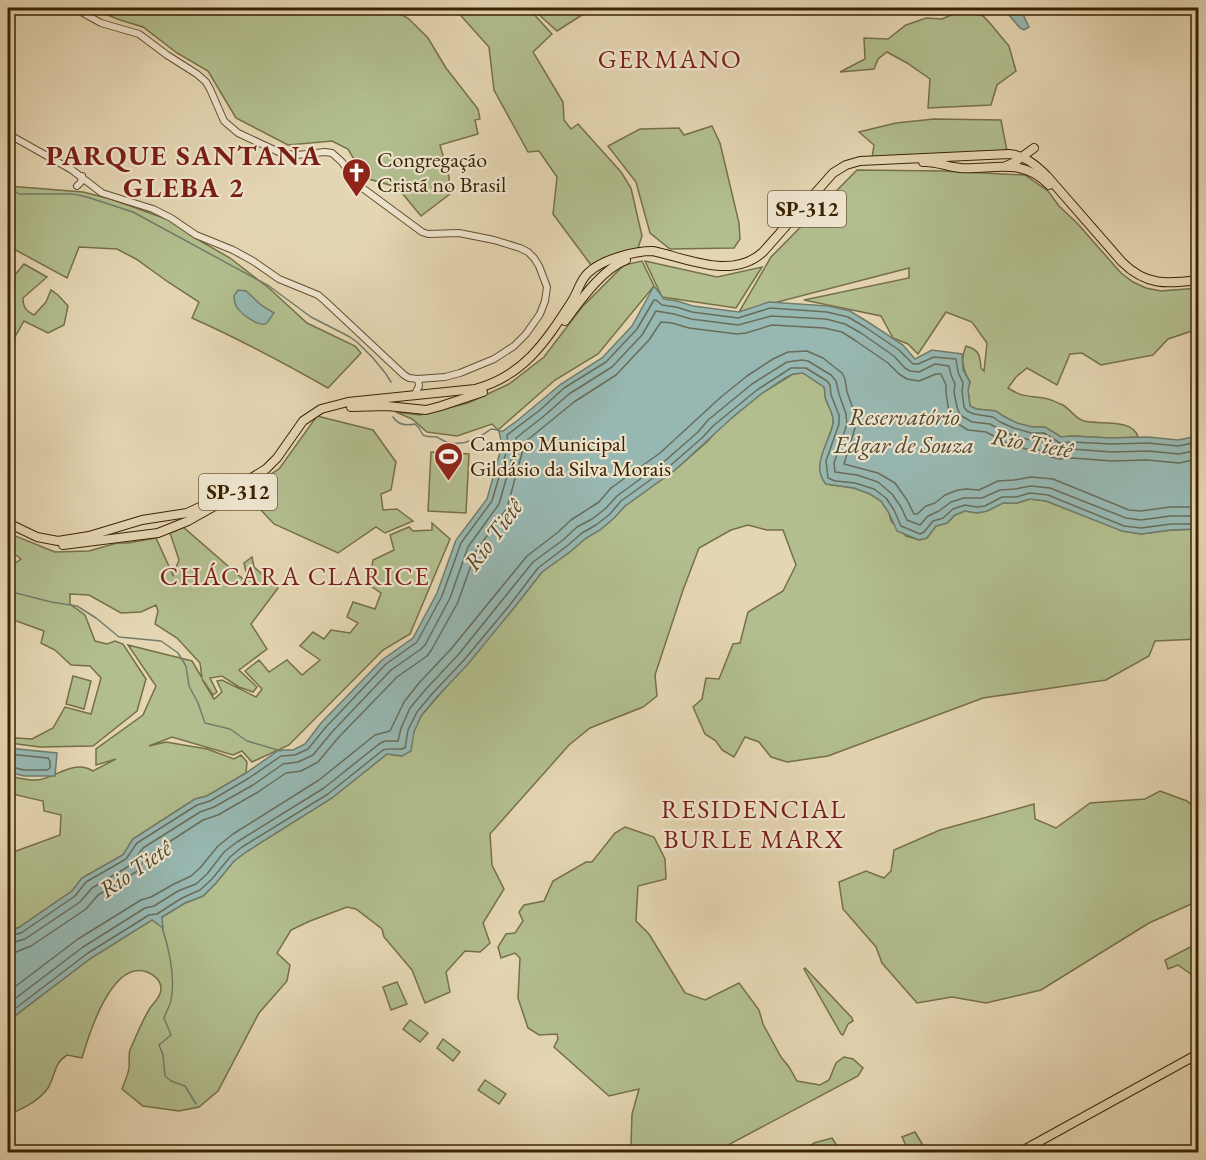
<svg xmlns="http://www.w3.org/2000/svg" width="1206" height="1160" font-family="'EB Garamond',serif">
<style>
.green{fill:#b2be8e;stroke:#767047;stroke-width:1.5}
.water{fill:#97b8b2;stroke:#727c6b;stroke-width:1.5}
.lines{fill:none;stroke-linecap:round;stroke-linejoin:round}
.shore{stroke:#686d59;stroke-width:1.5}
.stream{stroke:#727c6b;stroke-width:1.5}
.minor-casing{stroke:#654f2d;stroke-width:8}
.major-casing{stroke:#3a2200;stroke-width:10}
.minor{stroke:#eee4ce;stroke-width:6}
.major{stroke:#e5d6b3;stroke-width:8}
.labels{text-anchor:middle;stroke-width:4.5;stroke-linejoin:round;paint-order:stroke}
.shield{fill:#eee4ce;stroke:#705c3e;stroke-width:1.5}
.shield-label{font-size:21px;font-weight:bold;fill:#3a2200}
.poi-label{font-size:22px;fill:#3a2200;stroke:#eee4ce;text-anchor:start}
.water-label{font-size:24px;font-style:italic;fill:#51482c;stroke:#eee4ce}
.quarter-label{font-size:26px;letter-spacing:1.5px;fill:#7a1f14;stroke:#eee4ce}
.district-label{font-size:28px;font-weight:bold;letter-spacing:1.5px;fill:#7a1f14;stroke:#eee4ce}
</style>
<rect width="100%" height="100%" fill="#e5d6b3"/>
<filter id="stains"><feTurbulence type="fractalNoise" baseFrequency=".00333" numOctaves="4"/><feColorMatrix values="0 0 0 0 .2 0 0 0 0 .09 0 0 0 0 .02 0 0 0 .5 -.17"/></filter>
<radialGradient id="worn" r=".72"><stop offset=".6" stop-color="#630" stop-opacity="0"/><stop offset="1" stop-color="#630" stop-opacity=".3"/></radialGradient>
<g class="green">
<polygon points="90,8 393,8 394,10 409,19 428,38 446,68 478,109 480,119 475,120 478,134 440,145 449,177 450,194 421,216 397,187 365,178 348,149 332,141 288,145 236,118 208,71 177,53 143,27 120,20"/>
<polygon points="454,8 521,8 530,10 552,34 533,52 563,102 564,120 571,129 578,124 621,172 631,188 642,236 638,248 591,265 553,214 557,177 539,151 528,152 494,90 489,47"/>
<polygon points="536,8 593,8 557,31 535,11"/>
<polygon points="968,11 983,16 989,22 1009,46 1016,71 997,85 991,105 928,108 930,79 907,63 887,52 878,59 874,69 840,72 865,59 864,38 888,39 906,25 926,18 942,19 958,12"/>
<polygon points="934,119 1001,120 1007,151 872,158 874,145 859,132 896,123"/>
<polygon points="712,126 720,143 739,223 740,239 734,248 670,249 650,233 636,182 608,146 640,129 679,128 684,135"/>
<path d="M 857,170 L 943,171 L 1025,175 L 1048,191 L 1059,206 L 1077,223 L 1121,273 L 1133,282 L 1146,288 L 1161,291 L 1198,288 L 1198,329 L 1168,339 L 1153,355 L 1101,365 L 1082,353 L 1070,354 L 1057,385 L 1027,368 L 1016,377 L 1008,388 C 1025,399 1031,395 1048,399 C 1053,400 1057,403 1061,404 C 1070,408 1075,419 1084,421 C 1099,425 1133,418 1138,437 L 1111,438 L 1071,436 L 1061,437 L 1045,427 L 1032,427 L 1016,423 L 1003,416 L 996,411 L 976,409 L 970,406 L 968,390 L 970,382 C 963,370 960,359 966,346 C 979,350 980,354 981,368 L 984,371 L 987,343 L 972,322 L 946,312 L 918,354 L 908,344 L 893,338 L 881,316 L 804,300 L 909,278 L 909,268 L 739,312 L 771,257 Z"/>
<path d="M 8,186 L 83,192 L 111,199 L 169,220 L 197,239 L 230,258 L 270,289 L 307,323 L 355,346 L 361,353 L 328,388 C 284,363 239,339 192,318 L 199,302 L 168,282 L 136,259 L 117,249 L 79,247 L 67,278 L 12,248 L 8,248 Z"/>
<polygon points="642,261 654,286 598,354 555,380 498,430 492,424 457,436 427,432 412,419 396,412 420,415 468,403 509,384 544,357 582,307 624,265"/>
<polygon points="645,261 717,277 762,267 736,308 662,297"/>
<path d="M 24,264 L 47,277 L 23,298 C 23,307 26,311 34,315 L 46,302 L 51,290 L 58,295 L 68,306 L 64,325 L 48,333 L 24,321 L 12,342 L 8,340 L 8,283 Z"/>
<path d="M 803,373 L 824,387 C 825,390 825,393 825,396 C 827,406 835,414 833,424 C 829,442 811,467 826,484 L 854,488 L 870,494 L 881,501 L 889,513 L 891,521 L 906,536 L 919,540 L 927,538 L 936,526 L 947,523 L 955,515 L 965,511 L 977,513 L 987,511 L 1003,503 L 1017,503 L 1030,499 L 1046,501 L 1123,531 L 1141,534 L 1171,530 L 1198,529 L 1198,639 L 1155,641 L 1149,656 L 1106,680 L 983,698 L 828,756 L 787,762 L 771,757 L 759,742 L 745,737 L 734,757 L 722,750 L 716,741 L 705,734 L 693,707 L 702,699 L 706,678 L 719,679 L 733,644 L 740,643 L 748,612 L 783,591 L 796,565 L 783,530 L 767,530 L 748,525 L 731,530 L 699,548 L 683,590 L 655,675 L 657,696 L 643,707 L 590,728 L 569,745 L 490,834 L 492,865 L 504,889 L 483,923 L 490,943 L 480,952 L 465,951 L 446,972 L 450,992 L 425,1003 L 412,970 L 384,937 L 382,929 L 356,909 L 347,907 L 310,921 L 291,930 L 277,953 L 290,965 L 287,981 L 259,1013 L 218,1091 L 199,1107 L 179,1111 L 143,1106 L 122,1089 C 124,1083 128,1075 129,1068 C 130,1061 128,1056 130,1050 C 136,1036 142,1021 150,1008 C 154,1002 161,997 161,989 C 161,980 154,975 147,972 C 112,959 89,1034 82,1058 L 67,1055 C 53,1064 56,1075 48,1088 C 38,1102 23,1108 8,1115 L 8,1021 L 91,958 L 153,919 L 162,927 L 162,917 L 185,903 L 203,896 L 216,883 L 234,861 L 246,852 L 332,798 L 387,754 L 402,756 L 421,716 L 513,609 L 542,572 L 571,551 L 586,538 L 600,530 L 614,518 L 625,506 L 675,470 L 708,441 L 717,430 L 761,394 L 793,374 Z"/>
<polygon points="317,416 373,430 396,462 391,490 381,494 383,510 397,509 413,521 385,533 376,527 338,553 274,524 259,508 220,507 279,469"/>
<polygon points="431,452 469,454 466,513 428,511"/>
<path d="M 432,523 L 450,539 L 410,634 L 383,650 L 289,745 L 252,762 L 242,751 L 233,755 L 172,737 L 149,746 L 166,742 L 207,749 L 234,759 L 241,755 L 247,762 L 246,773 L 207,796 L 195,799 L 133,839 L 123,855 L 82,878 L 72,891 L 18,928 L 8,927 L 8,854 L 60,835 L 61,815 L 44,811 L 43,801 L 8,793 L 8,776 C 16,777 28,781 37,780 C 56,778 73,759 93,771 L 116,759 L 96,765 L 96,749 L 143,715 L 156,686 L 128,645 L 192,661 L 202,678 L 200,663 L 177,638 L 155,624 L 158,611 L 156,605 L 141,612 L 121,613 L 89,595 L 70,594 L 70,604 L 85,615 L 95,641 L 107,644 L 115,641 L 123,644 L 146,679 L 137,711 L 93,746 L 40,747 L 10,743 L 8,744 L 8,741 L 17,738 L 32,739 L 53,728 L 65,707 L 91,714 L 101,678 L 90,666 L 71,665 L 55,650 L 41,643 L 44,631 L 8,618 L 8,565 L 11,566 L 21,559 L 8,549 L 8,533 L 55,552 L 89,551 L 117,543 L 128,543 L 156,538 L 173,575 L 179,560 L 170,533 L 183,527 L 243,579 L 247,576 L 244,563 L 252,557 L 254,567 L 278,588 L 251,624 L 267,649 L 239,670 L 257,687 L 253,692 L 239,687 L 222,676 L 210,678 L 217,692 L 213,695 L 202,679 L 214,699 L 222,692 L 217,681 L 222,680 L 256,697 L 262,689 L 245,671 L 259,660 L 269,672 L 287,660 L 302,675 L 320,660 L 300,646 L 313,632 L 324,639 L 331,630 L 350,633 L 358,623 L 347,617 L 353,602 L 375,609 L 381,593 L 369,585 L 373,560 L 394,550 L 390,535 L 409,527 L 413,531 L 432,530 Z"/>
<polygon points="73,676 91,681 84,709 66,704"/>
<polygon points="1160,791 1187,801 1198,810 1198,901 1149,923 1041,990 986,1003 952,997 917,1003 882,963 876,947 843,909 839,882 866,871 884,878 891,871 894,850 940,830 1034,804 1035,819 1056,828 1090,803 1145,799"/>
<polygon points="625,827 654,837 665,859 666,879 638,886 636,921 649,934 685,993 705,1000 739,983 759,1010 763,1024 781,1057 789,1067 797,1081 820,1085 829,1080 836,1063 844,1057 853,1059 863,1068 858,1076 715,1152 637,1152 631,1145 632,1114 639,1089 609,1096 554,1047 558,1039 557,1034 539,1035 528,1028 518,998 520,958 515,953 501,958 498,947 506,934 515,933 523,921 519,912 524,905 544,901 553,881 586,862 592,862 615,833"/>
<polygon points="1198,943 1198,979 1178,965 1168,969 1165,960"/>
<polygon points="805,968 852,1018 853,1021 848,1024 843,1035 841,1034 804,969"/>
<polygon points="397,982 407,1004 391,1010 383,987"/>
<polygon points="410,1020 428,1033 420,1042 403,1029"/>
<polygon points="443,1039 460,1052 453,1061 437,1048"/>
<polygon points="485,1080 506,1094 499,1104 478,1090"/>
<polygon points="915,1132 927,1152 909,1152 902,1137"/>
<polygon points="832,1138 841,1152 803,1152 814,1143"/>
</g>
<g class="water">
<polygon points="1003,8 1002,8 1020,8 1029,27 1024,30 1020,28"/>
<path d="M 654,286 L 664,299 L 677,301 L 693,306 L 739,312 L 769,302 L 828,306 L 850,311 L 868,322 L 903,345 L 915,359 L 932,350 L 962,354 L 963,370 L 970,382 L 968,390 L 970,406 L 976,409 L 996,411 L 1003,416 L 1017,423 L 1032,427 L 1045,427 L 1061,437 L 1072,436 L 1111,438 L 1148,437 L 1178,440 L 1198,436 L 1198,529 L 1171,530 L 1141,534 L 1122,531 L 1046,501 L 1030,499 L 1017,503 L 1003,503 L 987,511 L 977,513 L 965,511 L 955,515 L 947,523 L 936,526 L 927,538 L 919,540 L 897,531 L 889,513 L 881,501 L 870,494 L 854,488 L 826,484 C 810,466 829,443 833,424 C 835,414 827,406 825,396 C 825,393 825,390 824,387 L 803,373 L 793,374 L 785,378 L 761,394 L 735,415 L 675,470 L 625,506 L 614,518 L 600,530 L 586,538 L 571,551 L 542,572 L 513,609 L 468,664 L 436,698 L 421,716 L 414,732 L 411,751 L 402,756 L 387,754 L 332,798 L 246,852 L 234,861 L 216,883 L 203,896 L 185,903 L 162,917 L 163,928 L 152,920 L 91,958 L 8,1021 L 8,931 L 18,928 L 72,891 L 82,878 L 123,855 L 133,839 L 195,799 L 207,796 L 246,773 L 279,750 L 293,750 L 305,744 L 321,723 L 382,660 L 413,638 L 437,593 L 456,540 L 487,499 L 502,445 L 499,431 L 503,431 L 518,420 L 561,384 L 602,358 L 632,326 Z"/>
<path d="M 238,290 L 246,291 L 261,305 L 274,313 C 271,316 269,322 265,324 C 257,326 240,313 236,306 C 235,303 234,300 234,296 Z"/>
<polygon points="8,748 57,753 55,776 24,776 8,772"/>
</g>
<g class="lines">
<g class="shore">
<polyline points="8,754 48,758 50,761 50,768 47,770 24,770 8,766"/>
<polyline points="8,936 21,933 75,896 86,882 126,859 137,843 197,805 210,801 249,778 281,756 295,755 308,749 326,727 386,664 417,642 442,596 461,543 492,501 508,446 507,435 540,410 564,388 606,362 637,329 654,300 656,300 662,305 676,307 692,312 738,318 770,308 827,312 848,317 865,327 899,350 913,364 918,364 934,357 956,359 958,372 963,383 962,391 964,407 967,411 974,414 993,417 1000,422 1014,428 1031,433 1044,433 1060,443 1072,442 1112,444 1148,443 1178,446 1198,442"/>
<polyline points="8,944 25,939 80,902 92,888 131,865 143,848 200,812 214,807 253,785 283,764 298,762 313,755 332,732 391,670 421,649 425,645 450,598 468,547 499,504 515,448 516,438 544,416 569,394 612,367 642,335 656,311 674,314 691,319 738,325 771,316 826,319 845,324 861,333 894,356 905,368 910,371 919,372 935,364 949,366 951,375 955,384 954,392 957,407 960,415 972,422 990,424 997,428 1012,435 1030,440 1042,441 1055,449 1060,450 1072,449 1112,452 1148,451 1179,454 1198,450"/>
<polyline points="8,953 16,952 31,946 86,909 98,895 136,872 149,855 203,820 218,815 258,792 286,773 301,771 318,762 338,738 397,677 427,656 432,649 458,602 476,551 507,508 525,442 574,402 616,375 649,340 661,322 672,323 689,328 737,334 746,333 772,325 824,328 842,332 856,341 888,363 899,374 907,379 919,381 936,374 941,374 946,385 946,393 949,412 955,422 968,430 986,432 1009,444 1026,449 1039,450 1051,457 1060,459 1072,458 1112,461 1147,460 1179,463 1198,459"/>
<polyline points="8,992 78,939 141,900 151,897 174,884 191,876 200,868 218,846 233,834 319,780 375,735 390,731 404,702 419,683 451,649 527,556 557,533 571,520 599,502 611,488 660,453 721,397 747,376 773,359 788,352 807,351 823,358 842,373 845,379 847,392 856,417 855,428 844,464 878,473 895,483 907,500 914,514 917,514 926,506 935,503 945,495 958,490 966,489 979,490 998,481 1014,480 1031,477 1053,479 1129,510 1141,511 1170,507 1198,507"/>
<polyline points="8,1004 83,947 145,908 154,906 178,891 196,884 207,874 224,852 237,842 324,788 379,744 385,741 398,741 401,728 410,708 426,689 458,655 533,562 563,540 577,527 592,519 605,509 617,496 666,460 698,432 708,420 752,384 787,362 802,360 808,361 831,375 836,381 839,394 846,414 847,424 834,463 835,472 857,475 878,482 892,494 901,507 907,520 920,525 928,516 939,511 951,502 964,498 982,498 1000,490 1015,489 1031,486 1050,488 1126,518 1141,520 1170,516 1198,516"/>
<path d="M 8,1014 L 88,953 L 149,915 L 157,914 L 182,898 L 200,890 L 212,879 L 230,857 L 242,847 L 328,794 L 383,750 C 390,747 398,751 405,748 L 408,730 L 417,712 L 432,694 L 464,660 L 509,606 L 538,568 L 567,546 L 582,533 L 596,525 L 610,514 L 621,501 L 671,465 L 703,437 L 713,426 L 757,390 L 791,368 L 806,368 L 827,381 L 830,385 L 831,395 L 839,415 L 839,424 L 826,461 L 828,478 L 835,481 L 855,483 L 874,489 L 886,498 L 894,510 L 901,526 L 920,534 L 924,532 L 933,521 L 943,518 L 953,509 L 965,505 L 977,507 L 985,506 L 1002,497 L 1016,497 L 1030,493 L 1048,495 L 1124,526 L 1141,528 L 1171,524 L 1198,524"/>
</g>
<g class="stream">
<polyline points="8,186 19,194 73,194 87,197 133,212 269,286 311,317 350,337 358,343 373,358 386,374 391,382"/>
<path d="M 393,417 C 398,425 406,426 415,424 L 419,428 L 423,435 C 429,438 432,436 437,437 C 438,438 445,441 446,442 C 463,447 478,439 491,429 L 498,430 L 499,432"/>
<polyline points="8,591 51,602 77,606 96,618 119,637 161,641 178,653 186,666 189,686 198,703 205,723 230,729 247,741 281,751"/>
<path d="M 162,927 C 169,949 176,976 171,1000 C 170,1006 166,1012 164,1018 L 171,1035 L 159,1045 L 163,1055 L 165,1076 L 171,1081 L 185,1086 L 196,1104"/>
</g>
<defs>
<g id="minor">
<polyline points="8,134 72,170 102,193 153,209 171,218 196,235 233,250 253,261 279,279 318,295 325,301 404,375 409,378 418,379 445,377 460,373 494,359 514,346 526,334 540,314 545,301 547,287 539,266 534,258 528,252 520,248 494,240 459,233 428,234 422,232 357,184 342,162 332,153 325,152 297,155 281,153 238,133 224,121 210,89 206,82 197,74 167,55 139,34 101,23 74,8"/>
<polyline points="77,186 81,182 82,176"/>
<polyline points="414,396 419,386 418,379"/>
</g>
<g id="major">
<path d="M 923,162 C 936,161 947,167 960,168 C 993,170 1023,157 1049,185"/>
<polyline points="1006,166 1015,162 1034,148"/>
<path d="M 565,321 C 580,301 602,269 626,260"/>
<polyline points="351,407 387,406 426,410 441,406 483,392"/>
<path d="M 8,523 L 37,537 L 58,541 L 89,536 L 142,520 L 187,513 L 215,500 L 266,469 L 277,458 L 303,421 L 321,409 L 348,402 L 475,389 C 524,376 546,341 572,301 C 578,292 580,280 588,273 C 602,259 635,251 653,251 C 689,259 732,280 763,252 L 833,173 L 846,165 L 860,161 L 1009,154 C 1024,155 1036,165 1047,176 L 1122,262 C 1146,286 1167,284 1198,280"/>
<polyline points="63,545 158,533 188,521 220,503"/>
<polyline points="1020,1152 1198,1054"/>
</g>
</defs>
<use href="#minor" class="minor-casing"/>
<use href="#major" class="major-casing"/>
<use href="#minor" class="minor"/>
<use href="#major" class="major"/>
</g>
<defs>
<symbol id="church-pin" viewBox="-11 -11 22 30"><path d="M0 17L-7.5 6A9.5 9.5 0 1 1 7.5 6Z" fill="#8f2418" stroke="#eee4ce"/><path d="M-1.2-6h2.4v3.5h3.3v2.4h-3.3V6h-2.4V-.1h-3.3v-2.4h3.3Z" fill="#fff"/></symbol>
<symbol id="stadium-pin" viewBox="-11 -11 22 30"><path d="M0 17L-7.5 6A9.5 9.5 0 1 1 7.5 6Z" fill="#8f2418" stroke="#eee4ce"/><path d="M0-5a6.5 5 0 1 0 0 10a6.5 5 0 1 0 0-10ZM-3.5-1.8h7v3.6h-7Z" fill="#fff"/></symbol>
</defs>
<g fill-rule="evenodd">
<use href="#church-pin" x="340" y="156" width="33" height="45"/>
<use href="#stadium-pin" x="432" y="440" width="33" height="45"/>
</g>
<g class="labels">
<g class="shield">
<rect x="768" y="191" width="78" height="36" rx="4.5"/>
<rect x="199" y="474" width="78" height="36" rx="4.5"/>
</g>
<g class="shield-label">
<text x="807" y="216">SP-312</text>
<text x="238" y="499">SP-312</text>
</g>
<g class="poi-label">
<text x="377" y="167">Congregação<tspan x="377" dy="25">Cristã no Brasil</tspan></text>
<text x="470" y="451">Campo Municipal<tspan x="470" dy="25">Gildásio da Silva Morais</tspan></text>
</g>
<g class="water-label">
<text x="904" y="425">Reservatório<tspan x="904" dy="28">Edgar de Souza</tspan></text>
<text transform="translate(1032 443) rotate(10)" y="8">Rio Tietê</text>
<text transform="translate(493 535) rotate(-54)" y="8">Rio Tietê</text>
<text transform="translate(135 869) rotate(-35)" y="8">Rio Tietê</text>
</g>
<g class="quarter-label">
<text x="670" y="68">GERMANO</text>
<text x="295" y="585">CHÁCARA CLARICE</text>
<text x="754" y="818">RESIDENCIAL<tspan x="754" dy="30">BURLE MARX</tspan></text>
</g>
<g class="district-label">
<text x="184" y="165">PARQUE SANTANA<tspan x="184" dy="32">GLEBA 2</tspan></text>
</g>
</g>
<rect width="1206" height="1160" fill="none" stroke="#e5d6b3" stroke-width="30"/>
<rect x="9" y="9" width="1188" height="1142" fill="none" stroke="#3a2200" stroke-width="3"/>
<rect x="15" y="15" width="1176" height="1130" fill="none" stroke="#3a2200" stroke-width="1.5"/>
<rect width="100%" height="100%" filter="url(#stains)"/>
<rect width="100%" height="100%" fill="url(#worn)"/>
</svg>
